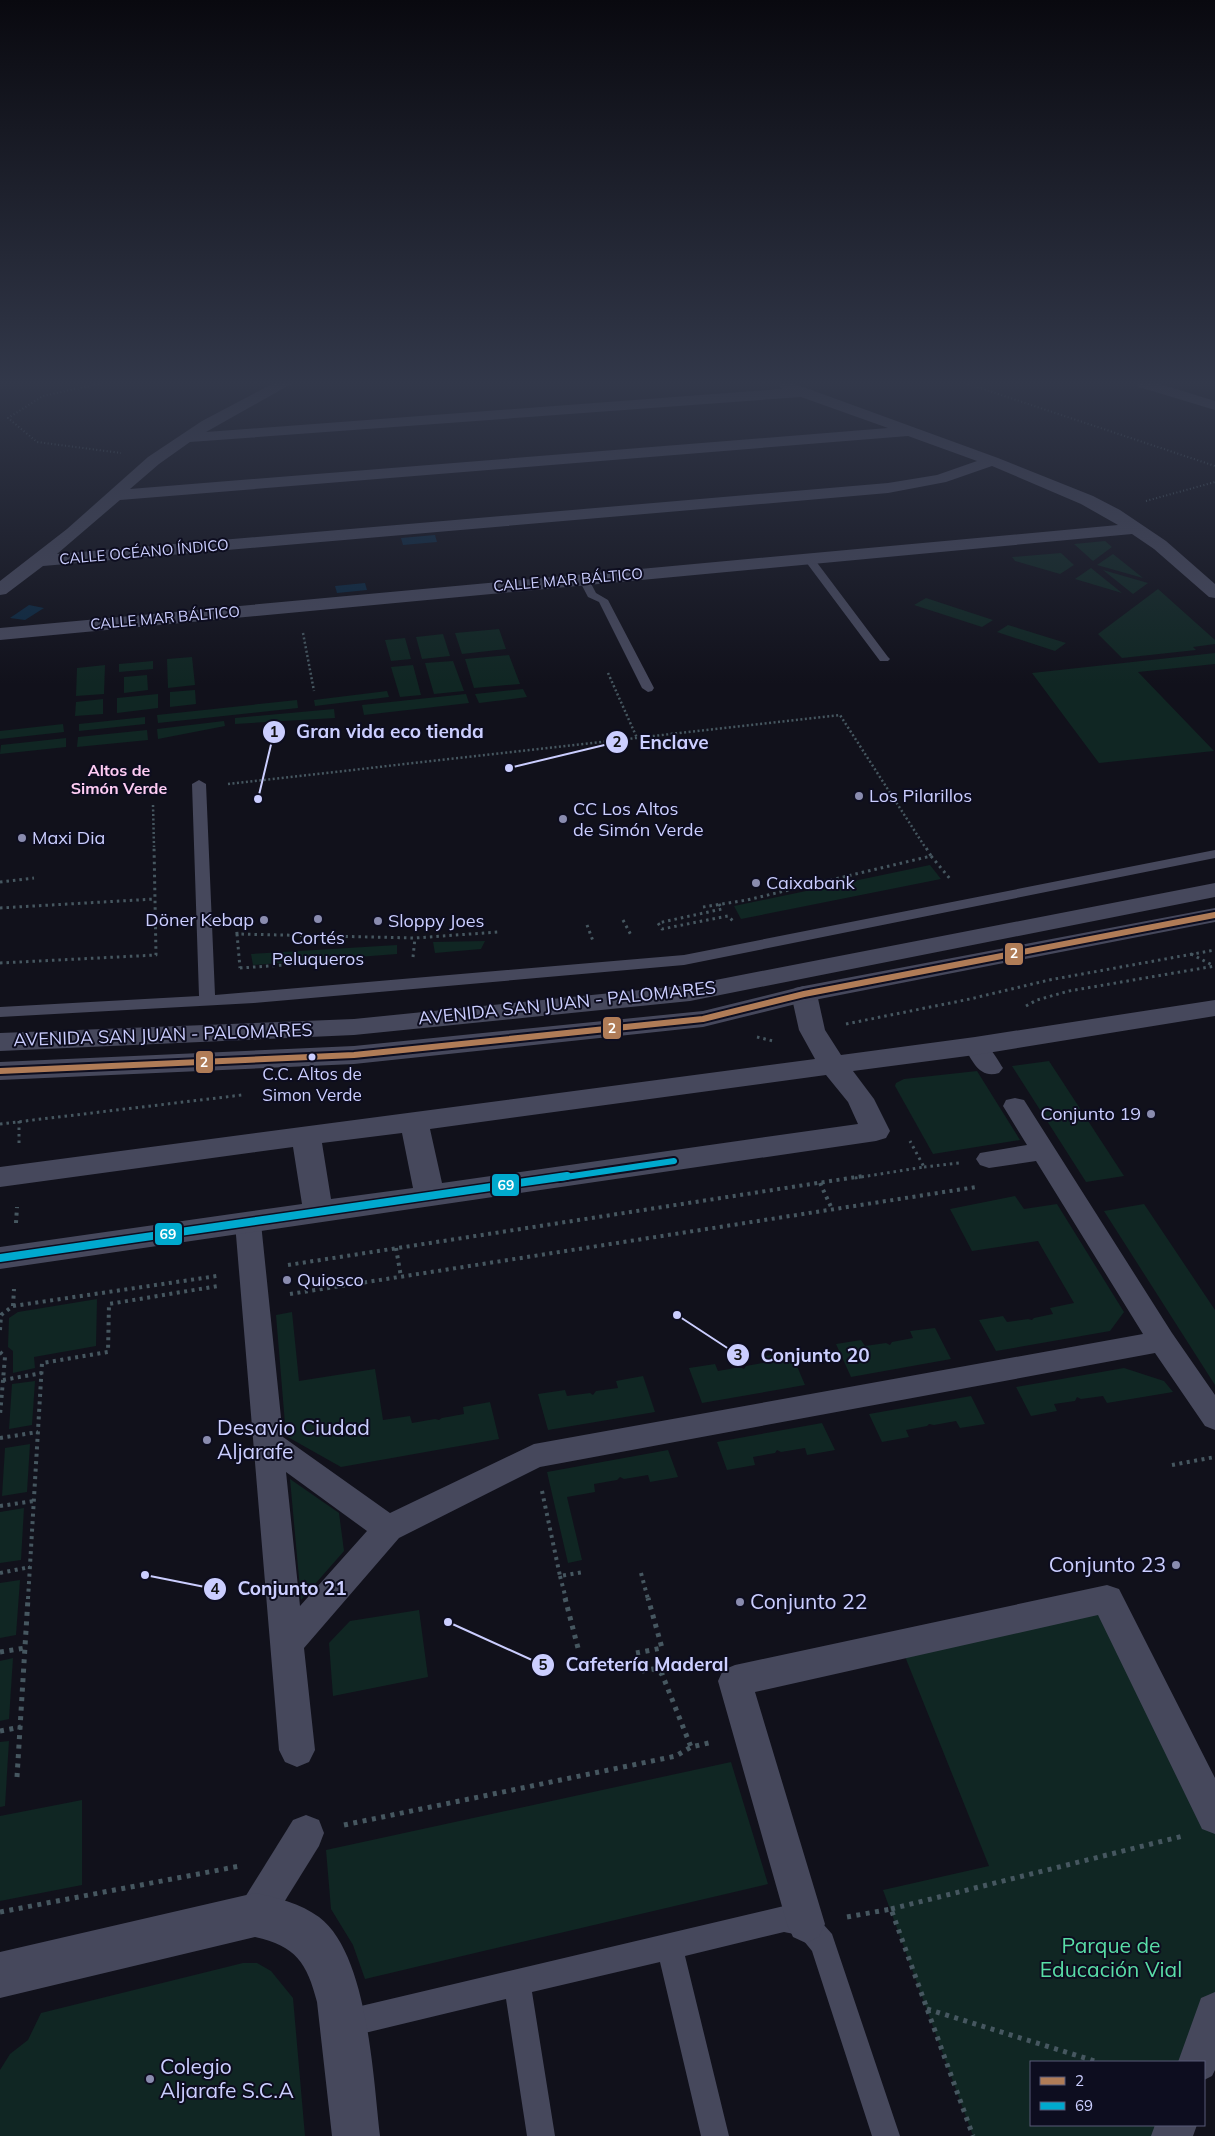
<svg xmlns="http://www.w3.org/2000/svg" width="1215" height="2136" font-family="Mulish,sans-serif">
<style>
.green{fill:#102623}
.water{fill:#0c2840}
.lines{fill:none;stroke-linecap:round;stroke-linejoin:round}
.path-far4{stroke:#465760;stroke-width:2;stroke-dasharray:1 2.5;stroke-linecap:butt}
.path-far3{stroke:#465760;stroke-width:2.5;stroke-dasharray:2 2.5;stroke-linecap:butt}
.path-far2{stroke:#465760;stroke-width:3;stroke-dasharray:2.5 4;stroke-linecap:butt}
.path-far1{stroke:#465760;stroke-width:4;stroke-dasharray:3 4.5;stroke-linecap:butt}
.path{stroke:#465760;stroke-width:5;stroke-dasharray:4 5.5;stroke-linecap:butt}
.service{fill:#46485c;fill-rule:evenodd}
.pedestrian{fill:#46485c;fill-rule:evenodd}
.minor{fill:#46485c;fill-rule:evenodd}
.tertiary{fill:#46485c;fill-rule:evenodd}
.bus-1-casing{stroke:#0d0d1f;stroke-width:10}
.bus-2-far1-casing{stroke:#0d0d1f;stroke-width:10}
.bus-2-casing{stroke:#0d0d1f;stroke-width:11}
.bus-1{stroke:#b07c57;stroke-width:6}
.bus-2-far1{stroke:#00a9ce;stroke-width:6}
.bus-2{stroke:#00a9ce;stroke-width:8}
.poi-dot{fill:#8a8caf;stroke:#0d0d1f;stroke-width:2}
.bus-dot{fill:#cbceff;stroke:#0d0d1f;stroke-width:2}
.labels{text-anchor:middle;stroke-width:4;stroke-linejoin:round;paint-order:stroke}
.far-street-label{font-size:15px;fill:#cbceff;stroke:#0d0d1f}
.far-neighbourhood-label{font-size:16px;font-weight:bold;fill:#ffcdf4;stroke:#0d0d1f}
.bus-label{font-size:17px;fill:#cbceff;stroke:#0d0d1f}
.poi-label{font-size:18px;fill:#cbceff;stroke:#0d0d1f;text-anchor:start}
.street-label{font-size:18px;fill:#cbceff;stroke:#0d0d1f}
.near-poi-label{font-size:21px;fill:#cbceff;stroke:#0d0d1f;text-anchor:start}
.near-park-label{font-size:21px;fill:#59dda7;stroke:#0d0d1f}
.leader{fill:none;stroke:#cbceff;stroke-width:2}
.callout-dot{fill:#cbceff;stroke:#0d0d1f;stroke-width:2}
.mark-label{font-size:15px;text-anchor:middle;font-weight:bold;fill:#111}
.callout-label{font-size:19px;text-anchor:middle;font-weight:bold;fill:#cbceff;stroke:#0d0d1f;stroke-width:4;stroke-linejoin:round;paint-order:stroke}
.line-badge{stroke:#0d0d1f;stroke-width:2}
.badge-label{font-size:14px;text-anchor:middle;font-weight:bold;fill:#fff}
</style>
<rect width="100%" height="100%" fill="#11111b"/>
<g class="green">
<polygon points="1105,541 1112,547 1093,561 1074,544"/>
<polygon points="1061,553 1074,565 1060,574 1015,561 1012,557"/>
<polygon points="1113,554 1143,578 1097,565"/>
<polygon points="1091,568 1122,593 1075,579"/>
<polygon points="1103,570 1148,583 1133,594"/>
<polygon points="1158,589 1215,640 1215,644 1193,647 1196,650 1122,658 1098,634"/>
<polygon points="926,598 993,620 982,627 914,605"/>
<polygon points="1008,625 1066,643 1055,651 997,632"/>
<polygon points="499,629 506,649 462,654 455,633"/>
<polygon points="443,634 450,656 422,659 416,637"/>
<polygon points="405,638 411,659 391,661 385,640"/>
<polygon points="1215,653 1215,664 1138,672 1214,751 1099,763 1032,673"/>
<polygon points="509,655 520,684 474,688 465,659"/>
<polygon points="192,657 195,685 168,688 167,659"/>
<polygon points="153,661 153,669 119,672 119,664"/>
<polygon points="453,661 464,691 434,694 425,663"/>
<polygon points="105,665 104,694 76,696 77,668"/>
<polygon points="413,665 421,695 400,697 391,667"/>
<polygon points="147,675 148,690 124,693 124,677"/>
<polygon points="523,689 527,697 479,703 475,694"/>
<polygon points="195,690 196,704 170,707 170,692"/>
<polygon points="387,691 389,697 315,706 314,700"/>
<polygon points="158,694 158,708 117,713 117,698"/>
<polygon points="466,694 469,703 364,715 362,705"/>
<polygon points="103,699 103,714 75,716 76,702"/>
<polygon points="297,700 298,708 158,723 157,715"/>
<polygon points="334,709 335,718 235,724 235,718"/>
<polygon points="145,717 145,724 79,731 79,724"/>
<polygon points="224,721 225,726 158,739 157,729"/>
<polygon points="63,724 64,732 0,739 0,731"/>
<polygon points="147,730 148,740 77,747 78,737"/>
<polygon points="66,738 66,747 0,754 1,745"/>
<polygon points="930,865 941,879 741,919 734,906"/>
<polygon points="485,941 481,949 435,953 433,942"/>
<polygon points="397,945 397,954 253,965 251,954"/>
<polygon points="1049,1061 1124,1176 1086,1182 1012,1066"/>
<polygon points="977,1071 1020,1140 933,1154 895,1086 896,1083 904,1079"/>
<polygon points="1015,1196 1024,1209 1057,1204 1124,1312 1110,1331 996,1351 979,1320 1003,1316 1007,1322 1028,1319 1032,1320 1034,1318 1053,1314 1050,1308 1074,1303 1038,1241 972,1251 950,1209"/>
<polygon points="1144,1204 1215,1310 1215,1385 1104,1211"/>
<polygon points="97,1299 96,1346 34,1357 35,1368 13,1373 13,1351 8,1347 9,1318 18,1312"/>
<polygon points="292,1312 299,1381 375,1369 383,1420 410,1416 412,1423 435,1419 439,1420 442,1418 464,1414 463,1407 490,1402 499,1439 341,1467 286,1436 276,1315"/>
<polygon points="935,1328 951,1359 851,1377 836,1344 861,1340 865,1346 886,1343 890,1345 892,1342 913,1338 910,1331"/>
<polygon points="791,1352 805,1385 702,1403 689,1368 715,1364 718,1371 740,1367 744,1369 746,1366 768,1362 765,1356"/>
<polygon points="1124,1368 1164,1381 1173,1392 1107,1403 1103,1396 1081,1399 1077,1397 1075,1401 1054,1404 1057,1411 1031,1416 1016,1387"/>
<polygon points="643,1376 655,1412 548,1430 538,1394 565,1390 567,1396 590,1393 593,1395 596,1391 618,1388 616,1381"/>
<polygon points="35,1381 32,1425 9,1429 12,1384"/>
<polygon points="971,1396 985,1424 960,1428 956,1421 934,1425 929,1424 927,1426 906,1430 909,1437 882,1442 869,1414"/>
<polygon points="822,1423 835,1450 807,1455 805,1448 781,1452 777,1450 775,1453 753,1457 755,1465 727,1470 717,1442"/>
<polygon points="30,1444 27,1492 2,1496 5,1448"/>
<polygon points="668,1450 678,1477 650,1482 648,1475 624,1479 620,1477 617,1480 594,1484 595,1492 567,1497 582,1560 568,1563 547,1472"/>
<polygon points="290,1479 339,1513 344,1551 301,1600"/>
<polygon points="24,1508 21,1560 0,1563 0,1512"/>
<polygon points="20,1580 16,1635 0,1638 0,1583"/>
<polygon points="1107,1599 1215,1816 1215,2011 1197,2062 1031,2062 1031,2125 1175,2125 1172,2136 973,2136 883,1890 989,1866 900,1644"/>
<polygon points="419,1610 428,1677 333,1696 329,1643 350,1621"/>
<polygon points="13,1658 9,1719 0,1721 0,1661"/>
<polygon points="9,1741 5,1806 0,1807 0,1742"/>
<polygon points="731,1762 768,1884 365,1979 353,1945 331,1909 326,1850"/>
<polygon points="82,1800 82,1885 0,1901 0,1816"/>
<polygon points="243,1963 257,1963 271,1971 293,1998 305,2136 0,2136 0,2070 10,2054 28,2040 41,2013"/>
</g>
<g class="water">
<polygon points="435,535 437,542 403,545 401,538"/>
<polygon points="365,583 367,590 337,593 335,586"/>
<polygon points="29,605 44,608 25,620 10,618"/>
</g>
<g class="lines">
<g class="path-far4">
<polyline points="99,384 43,396 8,418 37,442 121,453"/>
<polyline points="968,384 1215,466"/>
<polyline points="1146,501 1215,482"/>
</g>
<g class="path-far3">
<polyline points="303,633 314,691"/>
<polyline points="608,673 637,738"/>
<polyline points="228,784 840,715 925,847"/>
<polyline points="153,805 154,847"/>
</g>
<g class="path-far2">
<polyline points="931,856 951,880"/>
<polyline points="0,882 34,878"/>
<polyline points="719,904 722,909 658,923 662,929 728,916 735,923"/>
<polyline points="703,907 747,900 931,856 925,846"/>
<polyline points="0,908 155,899"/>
<polyline points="236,919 237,934 415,938 498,932"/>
<polyline points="623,920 632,937"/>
<polyline points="587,925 593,941"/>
<polyline points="237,934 240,968"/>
<polyline points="1191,954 1214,966"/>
<polyline points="413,957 415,938"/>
<polyline points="0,963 156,955 154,846"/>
<polyline points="240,968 284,965"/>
<polyline points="1026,1006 1037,1000 1069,991 1215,966"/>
<polyline points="846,1024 970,999 1049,980 1215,950"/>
<polyline points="757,1037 773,1041"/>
<polyline points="19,1121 19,1143"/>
<polyline points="0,1124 242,1095"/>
<polyline points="924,1167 959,1163"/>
<polyline points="855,1178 924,1167 910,1141"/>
</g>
<g class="path-far1">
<polyline points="820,1183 832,1209"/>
<polyline points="16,1223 17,1207"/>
<polyline points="396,1248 401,1277"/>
<polyline points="288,1265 863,1176"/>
<polyline points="290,1294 976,1187"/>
<polyline points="13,1306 217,1276"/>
<polyline points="0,1330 1,1315 13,1306 14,1289"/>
<polyline points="0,1352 5,1357 0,1415"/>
<polyline points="3,1380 42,1373"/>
<polyline points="0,1438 38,1432"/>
<polyline points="1172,1465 1215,1457"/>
<polyline points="542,1491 560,1576 584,1572"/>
<polyline points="0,1506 34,1501"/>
<polyline points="0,1573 30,1567"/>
<polyline points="641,1573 648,1599"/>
<polyline points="560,1576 566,1599"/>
<polyline points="28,1599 42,1363 108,1352 109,1304 218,1286"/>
</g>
<g class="path">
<polyline points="565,1598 578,1648"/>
<polyline points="0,1652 25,1648"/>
<polyline points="636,1653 662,1648 648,1598"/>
<polyline points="642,1671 653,1669 662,1674 691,1747 713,1742"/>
<polyline points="0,1731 21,1727"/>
<polyline points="17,1777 28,1598"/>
<polyline points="344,1825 676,1756 691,1747"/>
<polyline points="891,1909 1183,1836"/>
<polyline points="0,1912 240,1866"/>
<polyline points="847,1917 891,1909 973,2136"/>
<polyline points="927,2009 1098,2062"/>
</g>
<g class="service">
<polygon points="808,555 812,556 888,657 890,659 888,661 880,661 803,558"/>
<polygon points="583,575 587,576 596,593 608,600 654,688 652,691 648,692 642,688 599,602 588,597 578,578"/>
<polygon points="199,780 206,784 215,995 684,955 1215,850 1215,858 684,965 254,1003 0,1017 0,1007 199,996 192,784"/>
<polygon points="784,1906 815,1915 832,1934 900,2136 872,2136 812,1951 799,1935 784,1932 685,1956 729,2136 701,2136 660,1962 532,1992 555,2136 527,2136 506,1999 344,2038 334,2034 330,2024 334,2014 344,2010"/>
</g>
<g class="pedestrian">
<path d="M 975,1039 C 988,1042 996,1057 1003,1068 L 999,1073 C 979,1079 973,1061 963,1046 L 967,1041 Z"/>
<path d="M 1015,1098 L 1024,1100 L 1172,1333 L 1215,1395 L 1215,1430 L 1205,1426 L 1155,1353 L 540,1467 L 399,1538 L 304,1648 L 315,1750 L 309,1762 L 297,1767 L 285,1762 L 279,1750 L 235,1223 L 239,1216 L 248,1214 L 257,1216 L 261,1223 L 283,1437 L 390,1513 L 534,1444 L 1143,1334 L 1036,1161 L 989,1168 L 980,1165 L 976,1159 L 980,1153 L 1027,1145 L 1003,1106 L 1006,1100 ZM 286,1472 L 367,1531 L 300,1606 Z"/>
<polygon points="1107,1585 1119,1589 1215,1778 1215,1834 1202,1829 1098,1615 755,1692 825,1924 819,1937 806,1943 793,1937 787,1924 718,1681 723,1670 735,1665"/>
<polygon points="306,1815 319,1820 324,1833 319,1846 268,1928 255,1934 242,1928 236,1915 242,1902 293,1820"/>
<polygon points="1215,1992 1215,2070 1212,2076 1204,2080 1204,2062 1178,2062 1201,1998"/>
<polygon points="1155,2125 1197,2125 1193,2136 1151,2136"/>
</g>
<g class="minor">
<path d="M 272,384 L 291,384 L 206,432 L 782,389 L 779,386 L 780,384 L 795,384 L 998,458 L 1093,496 L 1120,510 L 1166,541 L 1215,584 L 1215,598 L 1209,597 L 1154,549 L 1132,534 L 0,640 L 0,628 L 1118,525 L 1081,504 L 992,466 L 946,482 L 888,493 L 43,566 L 6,594 L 0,595 L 0,581 L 67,529 L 148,457 L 202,421 ZM 801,397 L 888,428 L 130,489 L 159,464 L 190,442 ZM 908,436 L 977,461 L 937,475 L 888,483 L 57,554 L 120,500 Z"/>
<polygon points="1137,384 1160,384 1215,401 1215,410 1139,387"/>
<path d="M 804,986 L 813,988 L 817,994 L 825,1030 L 841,1055 L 975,1037 L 1215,1000 L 1215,1016 L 975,1055 L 853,1071 L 874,1099 L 890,1131 L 886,1138 L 876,1141 L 0,1269 L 0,1247 L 302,1204 L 293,1147 L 0,1187 L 0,1167 L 815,1059 L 799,1030 L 791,994 L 795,988 ZM 826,1075 L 848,1102 L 858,1124 L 442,1183 L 430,1129 ZM 402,1133 L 413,1188 L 331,1199 L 322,1143 Z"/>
<path d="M 255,1893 C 277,1897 301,1904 319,1917 C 368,1954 373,2077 380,2136 L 332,2136 L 317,2002 C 307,1963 296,1946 255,1937 L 0,1998 L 0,1952 Z"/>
</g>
<g class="tertiary">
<polygon points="1215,883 1215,897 690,1001 354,1035 0,1051 0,1033 354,1019 690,985"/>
<polygon points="1215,908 1215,922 804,1002 703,1027 354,1064 0,1080 0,1062 354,1046 703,1011 804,986"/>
</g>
<defs>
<polyline id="bus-1" points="0,1071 354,1055 703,1019 804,994 1215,915"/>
<polyline id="bus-2-far1" points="559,1178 674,1161"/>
<polyline id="bus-2" points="0,1258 567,1176"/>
</defs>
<use href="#bus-1" class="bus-1-casing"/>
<use href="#bus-2-far1" class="bus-2-far1-casing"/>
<use href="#bus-2" class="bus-2-casing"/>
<use href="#bus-1" class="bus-1"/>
<use href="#bus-2-far1" class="bus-2-far1"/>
<use href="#bus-2" class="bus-2"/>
</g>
<linearGradient id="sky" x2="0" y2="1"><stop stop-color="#09090f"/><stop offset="0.56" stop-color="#32384a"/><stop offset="1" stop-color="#32384a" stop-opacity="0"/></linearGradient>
<rect width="1215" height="684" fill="url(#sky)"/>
<g class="poi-dot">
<circle cx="859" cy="796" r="5"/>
<circle cx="563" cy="819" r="5"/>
<circle cx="22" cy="838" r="5"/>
<circle cx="756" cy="883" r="5"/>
<circle cx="318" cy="919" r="5"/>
<circle cx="264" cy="920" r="5"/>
<circle cx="378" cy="921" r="5"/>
<circle cx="1151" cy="1114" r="5"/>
<circle cx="287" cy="1280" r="5"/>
<circle cx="207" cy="1440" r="5"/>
<circle cx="1176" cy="1565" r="5"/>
<circle cx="740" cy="1602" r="5"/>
<circle cx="150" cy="2079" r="5"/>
</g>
<circle class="bus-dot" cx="312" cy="1057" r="4.5"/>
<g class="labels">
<g class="far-street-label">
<text transform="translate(144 552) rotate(-5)" y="5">CALLE OCÉANO ÍNDICO</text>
<text transform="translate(568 580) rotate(-5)" y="5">CALLE MAR BÁLTICO</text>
<text transform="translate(165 618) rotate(-5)" y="5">CALLE MAR BÁLTICO</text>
</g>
<g class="far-neighbourhood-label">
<text x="119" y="776">Altos de<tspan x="119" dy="18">Simón Verde</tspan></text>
</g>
<g class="bus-label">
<text x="312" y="1080">C.C. Altos de<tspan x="312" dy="21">Simon Verde</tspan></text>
</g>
<g class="poi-label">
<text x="869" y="802">Los Pilarillos</text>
<text x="573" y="815">CC Los Altos<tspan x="573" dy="21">de Simón Verde</tspan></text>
<text x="32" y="844">Maxi Dia</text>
<text x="766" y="889">Caixabank</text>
<text x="254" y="926" text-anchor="end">Döner Kebap</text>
<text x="388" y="927">Sloppy Joes</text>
<text x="318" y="944" text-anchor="middle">Cortés<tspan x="318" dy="21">Peluqueros</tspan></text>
<text x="1141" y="1120" text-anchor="end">Conjunto 19</text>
<text x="297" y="1286">Quiosco</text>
</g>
<g class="street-label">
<text transform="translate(567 1003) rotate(-6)" y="6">AVENIDA SAN JUAN - PALOMARES</text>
<text transform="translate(163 1035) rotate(-2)" y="6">AVENIDA SAN JUAN - PALOMARES</text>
</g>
<g class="near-poi-label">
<text x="217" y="1435">Desavio Ciudad<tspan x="217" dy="24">Aljarafe</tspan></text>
<text x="1166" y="1572" text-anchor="end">Conjunto 23</text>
<text x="750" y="1609">Conjunto 22</text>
<text x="160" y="2074">Colegio<tspan x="160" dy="24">Aljarafe S.C.A</tspan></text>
</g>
<g class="near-park-label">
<text x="1111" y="1953">Parque de<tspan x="1111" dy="24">Educación Vial</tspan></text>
</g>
</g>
<path class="leader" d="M258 799L274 732M509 768L617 742M677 1315L738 1355M145 1575L215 1589M448 1622L543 1665"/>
<g class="callout-dot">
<circle cx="258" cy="799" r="5"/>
<circle cx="509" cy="768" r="5"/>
<circle cx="677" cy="1315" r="5"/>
<circle cx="145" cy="1575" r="5"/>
<circle cx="448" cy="1622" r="5"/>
<circle cx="274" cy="732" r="12"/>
<circle cx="617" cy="742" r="12"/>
<circle cx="738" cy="1355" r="12"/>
<circle cx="215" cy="1589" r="12"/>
<circle cx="543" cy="1665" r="12"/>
</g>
<g class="mark-label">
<text x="274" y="737">1</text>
<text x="617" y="747">2</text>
<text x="738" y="1360">3</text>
<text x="215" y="1594">4</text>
<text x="543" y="1670">5</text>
</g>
<g class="callout-label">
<text x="390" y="738">Gran vida eco tienda</text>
<text x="674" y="749">Enclave</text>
<text x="815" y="1362">Conjunto 20</text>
<text x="292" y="1595">Conjunto 21</text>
<text x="647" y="1671">Cafetería Maderal</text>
</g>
<g class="line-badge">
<rect x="1004" y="942" width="20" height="24" rx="5" fill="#b07c57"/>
<rect x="602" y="1016" width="20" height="24" rx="5" fill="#b07c57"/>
<rect x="195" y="1050" width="19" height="24" rx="5" fill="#b07c57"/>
<rect x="491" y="1173" width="29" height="24" rx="5" fill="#00a9ce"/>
<rect x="154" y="1222" width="29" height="24" rx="5" fill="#00a9ce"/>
</g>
<g class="badge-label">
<text x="1014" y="958">2</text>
<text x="612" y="1033">2</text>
<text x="204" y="1067">2</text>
<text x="506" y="1190">69</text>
<text x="168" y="1239">69</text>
</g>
<rect x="1030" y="2061" width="175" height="65" fill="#0d0d1f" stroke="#595a79"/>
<rect x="1040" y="2077" width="25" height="8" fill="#b07c57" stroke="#595a79"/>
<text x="1075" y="2086" font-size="15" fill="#cbceff">2</text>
<rect x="1040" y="2102" width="25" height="8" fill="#00a9ce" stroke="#595a79"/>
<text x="1075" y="2111" font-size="15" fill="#cbceff">69</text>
</svg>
